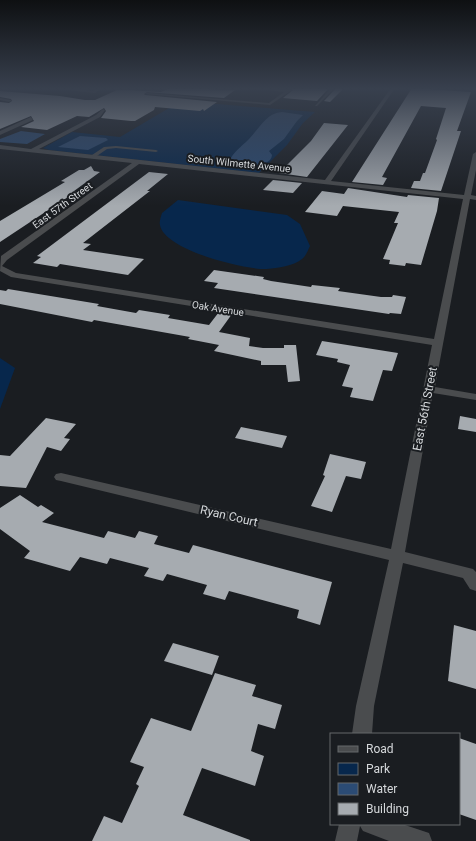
<svg xmlns="http://www.w3.org/2000/svg" width="476" height="841" font-family="Roboto,sans-serif">
<style>
.green{fill:#07274c}
.water{fill:#2b4b74}
.building{fill:#a6abb0}
.lines{fill:none;stroke-linecap:round;stroke-linejoin:round}
.service{fill:#4a4c4e;fill-rule:evenodd}
.minor{fill:#4a4c4e;fill-rule:evenodd}
.labels{text-anchor:middle;stroke-width:4;stroke-linejoin:round;paint-order:stroke}
.far-street-label{font-size:10px;fill:#d5d8db;stroke:#1a1d21}
.street-label{font-size:12px;fill:#d5d8db;stroke:#1a1d21}
</style>
<rect width="100%" height="100%" fill="#1a1d21"/>
<g class="green">
<polygon points="181,101 315,112 303,123 287,145 259,173 49,150 43,148 72,132 120,137"/>
<path d="M 178,200 L 287,215 L 300,224 L 310,246 C 308,250 306,256 302,259 C 293,266 278,268 267,269 C 245,270 164,250 160,225 C 159,222 161,216 162,213 Z"/>
<polygon points="0,358 15,368 0,409"/>
</g>
<g class="water">
<path d="M 282,112 L 303,115 L 297,121 L 284,139 L 269,151 L 272,155 C 271,170 238,164 229,162 C 233,152 241,147 249,139 C 259,129 266,113 282,112 Z"/>
<polygon points="21,131 45,134 27,144 0,142 0,139"/>
<polygon points="80,136 106,138 108,140 88,150 58,147"/>
</g>
<g class="building">
<polygon points="170,88 235,90 224,98 147,92 144,94 145,95 217,102 204,111 203,109 200,111 155,107 154,110 135,121 131,121 101,118 106,111 104,108 89,117 77,116 47,130 21,127 34,121 31,116 0,129 0,102 9,103 12,101 11,99 0,97 0,91 60,96 85,100 95,100 117,90 129,90 161,92"/>
<polygon points="288,88 329,88 317,101 283,98 293,90"/>
<polygon points="336,88 344,88 330,102 324,101"/>
<polygon points="412,88 471,92 457,131 461,131 441,191 411,188 414,181 420,181 423,173 425,173 437,140 436,139 446,108 421,106 382,177 387,178 383,185 352,182"/>
<polygon points="324,123 348,125 307,177 279,173 311,141"/>
<polygon points="91,166 94,171 100,172 74,191 76,191 71,195 0,242 0,221 65,182 61,181 79,170 84,170"/>
<polygon points="149,172 168,174 147,191 150,191 83,243 91,244 83,250 144,259 128,275 60,264 57,267 33,263 41,257 37,256"/>
<polygon points="273,180 302,183 293,193 263,190"/>
<polygon points="348,188 407,197 408,195 439,198 437,211 421,265 406,263 405,266 389,264 390,260 383,259 398,223 394,223 399,212 343,206 337,216 305,212 322,191 344,194"/>
<polygon points="214,270 264,277 263,279 271,281 311,287 312,285 340,288 338,291 381,297 392,297 393,295 406,297 401,314 390,313 389,314 214,288 218,283 204,281"/>
<polygon points="8,289 99,304 97,306 136,313 139,310 170,315 168,318 209,325 219,312 232,314 219,332 250,338 249,346 263,348 284,348 284,345 296,345 300,381 288,382 286,365 261,365 261,361 214,351 219,345 188,339 190,337 94,320 92,322 0,304 0,290 6,291"/>
<polygon points="322,341 398,353 392,371 383,370 373,401 350,397 353,388 342,386 350,365 337,362 338,359 316,355"/>
<polygon points="460,416 476,419 476,432 458,429"/>
<polygon points="46,418 76,424 64,438 70,439 61,451 47,447 26,488 0,486 0,455 10,456"/>
<polygon points="241,427 287,436 282,448 235,438"/>
<polygon points="330,454 366,462 361,479 346,476 332,512 311,506 325,476 323,475"/>
<polygon points="20,495 38,507 41,505 54,513 42,522 104,538 108,531 135,538 139,531 158,536 154,544 189,553 193,545 332,582 320,625 297,618 299,610 229,591 225,600 203,594 207,585 167,574 163,581 144,576 149,568 110,558 107,564 80,557 70,571 24,558 30,551 0,529 0,508"/>
<polygon points="454,625 476,631 476,689 448,681"/>
<polygon points="173,643 219,656 212,675 164,661"/>
<polygon points="215,673 256,685 252,696 282,705 275,729 258,724 251,751 264,756 255,786 202,768 183,815 250,840 250,841 92,841 104,816 122,823 139,786 136,784 144,767 130,762 151,718 191,731"/>
<polygon points="459,738 476,744 476,820 459,814"/>
</g>
<g class="lines">
<g class="service">
<polygon points="66,88 95,91 97,92 95,93 48,88"/>
<polygon points="247,88 292,90 270,105 145,94 147,93 269,103 284,92"/>
<polygon points="331,88 335,88 317,106 315,106"/>
<polygon points="116,146 156,150 158,151 156,152 116,148 107,149 94,158 89,157 104,147"/>
</g>
<g class="minor">
<polygon points="99,88 105,88 93,93 93,91"/>
<path d="M 391,88 L 395,88 L 331,181 L 464,195 L 473,154 L 476,152 L 476,170 L 471,195 L 476,196 L 476,200 L 470,199 L 435,387 L 476,394 L 476,400 L 433,393 L 405,552 L 473,569 L 476,572 L 476,591 L 470,589 L 463,578 L 403,563 L 374,706 L 372,734 L 352,734 L 356,706 L 389,560 L 61,481 L 56,480 L 54,477 L 56,474 L 61,473 L 391,549 L 432,345 L 11,277 L 0,271 L 1,256 L 132,163 L 0,149 L 0,145 L 31,149 L 96,115 L 103,109 L 105,110 L 100,117 L 39,149 L 325,180 ZM 139,164 L 463,199 L 434,339 L 16,273 L 2,266 L 7,260 Z"/>
<polygon points="0,98 11,100 11,101 9,102 0,100"/>
<polygon points="31,117 33,120 0,135 0,131"/>
<polygon points="339,824 402,824 429,833 432,841 389,841 363,831 360,826 357,841 335,841"/>
</g>
</g>
<linearGradient id="sky" x2="0" y2="1"><stop stop-color="#0e1012"/><stop offset="0.43" stop-color="#38404e"/><stop offset="1" stop-color="#38404e" stop-opacity="0"/></linearGradient>
<rect width="476" height="206" fill="url(#sky)"/>
<g class="labels">
<g class="far-street-label">
<text transform="translate(239 163) rotate(6)" y="4">South Wilmette Avenue</text>
<text transform="translate(62 205) rotate(-36)" y="4">East 57th Street</text>
<text transform="translate(218 308) rotate(9)" y="4">Oak Avenue</text>
</g>
<g class="street-label">
<text transform="translate(425 409) rotate(-79)" y="4">East 56th Street</text>
<text transform="translate(229 516) rotate(13)" y="4">Ryan Court</text>
</g>
</g>
<rect x="330" y="733" width="130" height="92" fill="#1a1d21" stroke="#65686b"/>
<rect x="338" y="746" width="20" height="6" fill="#4a4c4e" stroke="#65686b"/>
<text x="366" y="753" font-size="12" fill="#d5d8db">Road</text>
<rect x="338" y="763" width="20" height="12" fill="#07274c" stroke="#65686b"/>
<text x="366" y="773" font-size="12" fill="#d5d8db">Park</text>
<rect x="338" y="783" width="20" height="12" fill="#2b4b74" stroke="#65686b"/>
<text x="366" y="793" font-size="12" fill="#d5d8db">Water</text>
<rect x="338" y="803" width="20" height="12" fill="#a6abb0" stroke="#65686b"/>
<text x="366" y="813" font-size="12" fill="#d5d8db">Building</text>
</svg>
